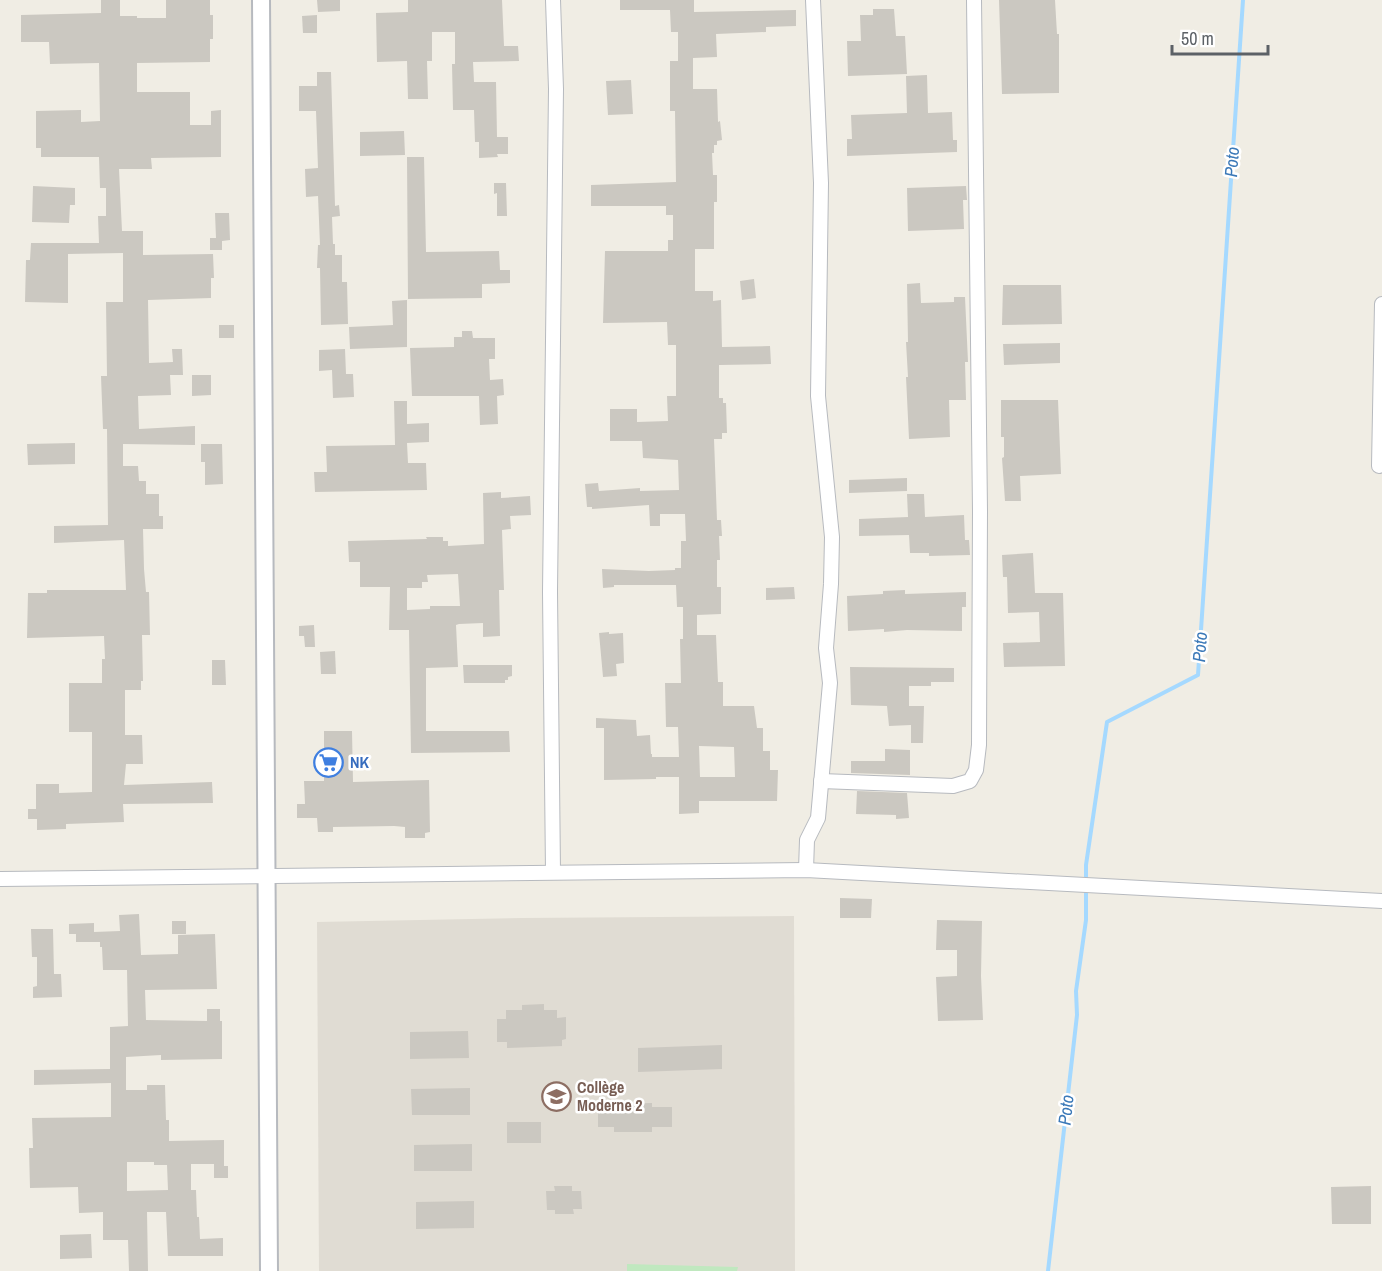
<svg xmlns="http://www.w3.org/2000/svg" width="1382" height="1271" font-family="'Archivo Narrow',sans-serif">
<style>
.education{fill:#e0dcd3}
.green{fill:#c0e8bf}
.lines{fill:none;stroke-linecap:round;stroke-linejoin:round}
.stream{stroke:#a5d9ff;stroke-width:4}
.building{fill:#cbc8c1;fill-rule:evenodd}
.minor-casing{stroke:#b7babf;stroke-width:16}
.tertiary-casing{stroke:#b7babf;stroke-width:20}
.minor{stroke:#fff;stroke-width:14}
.tertiary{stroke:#fff;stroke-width:16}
.labels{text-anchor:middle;stroke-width:5;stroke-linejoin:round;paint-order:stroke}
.shop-label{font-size:16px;font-weight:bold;fill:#366cbe;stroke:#fff;text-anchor:start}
.education-label{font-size:16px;font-weight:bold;fill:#785e54;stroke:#fff;text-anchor:start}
.water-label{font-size:18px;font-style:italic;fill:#3b79b8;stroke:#fff}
</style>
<rect width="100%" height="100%" fill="#f0ede4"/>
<polygon class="education" points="794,916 795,1271 319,1271 317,922 522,918"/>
<polygon class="green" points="627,1264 738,1267 737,1271 627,1271"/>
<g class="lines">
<polyline class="stream" points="1048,1271 1077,1015 1076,991 1086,920 1086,865 1107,722 1198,675 1243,0"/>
</g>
<g class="building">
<polygon points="101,0 120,0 120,16 137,16 137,18 166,18 166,0 210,0 210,15 213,15 213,39 210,39 210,62 137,63 137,92 190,92 190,125 211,125 211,111 221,110 221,157 151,158 152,169 119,169 122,231 143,231 143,255 213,254 214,278 211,278 211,298 148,300 149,363 173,362 172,349 182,349 183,375 170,375 171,395 138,396 139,429 195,426 195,445 123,444 123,466 138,466 139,481 146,481 146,494 159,494 159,516 163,516 163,529 143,529 144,569 146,592 149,592 150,635 142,635 143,681 141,681 141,690 125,690 125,735 142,735 143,764 126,764 124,785 212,782 213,803 123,804 124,822 66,824 66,829 37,830 37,819 28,819 28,809 36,809 36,784 59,784 59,793 92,792 92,732 69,732 69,683 102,683 102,659 105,659 104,636 27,638 28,593 47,593 47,590 126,590 124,540 54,543 54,526 108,525 107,429 103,429 101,376 107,376 106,302 123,302 123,253 68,254 68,303 25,302 26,260 30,260 31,243 99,243 98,216 106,216 106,188 100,188 99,157 41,157 41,148 36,148 36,111 81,110 81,122 100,121 99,63 50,64 49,42 21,42 21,15 101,13"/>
<polygon points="317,0 340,0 340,11 318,12"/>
<polygon points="408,0 502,0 504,46 518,46 519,61 473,62 474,82 496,82 497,137 508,137 508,154 497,154 498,157 479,158 479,142 475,142 474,110 453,110 452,64 455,64 455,32 432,32 432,61 427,61 428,99 408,99 407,61 377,62 376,13 408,12"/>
<path d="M 620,0 L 694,0 L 694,12 L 796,10 L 796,26 L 766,27 L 766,32 L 716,34 L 717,57 L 693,58 L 693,89 L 717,89 L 718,122 L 720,121 L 722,140 L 717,141 L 717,145 L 714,145 L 714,153 L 712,153 L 713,175 L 717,175 L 717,202 L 714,202 L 714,249 L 695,249 L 695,291 L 713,291 L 713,301 L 721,300 L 722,347 L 770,346 L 771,364 L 719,365 L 719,398 L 723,398 L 723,403 L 726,403 L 727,433 L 722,433 L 722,439 L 714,439 L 717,520 L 721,520 L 722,536 L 719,536 L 720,560 L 717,560 L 717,587 L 721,587 L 721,614 L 697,615 L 697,635 L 716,635 L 718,682 L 723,682 L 723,706 L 754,706 L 757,728 L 763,728 L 763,751 L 770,751 L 770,770 L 778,770 L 777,801 L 699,801 L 699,813 L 679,814 L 679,777 L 656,777 L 656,779 L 604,780 L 604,728 L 596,728 L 596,718 L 636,720 L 637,736 L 650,735 L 651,754 L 652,754 L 652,757 L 679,757 L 678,727 L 666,727 L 665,683 L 681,683 L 680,639 L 683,639 L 683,607 L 677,607 L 676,585 L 614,585 L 614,587 L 603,588 L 602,569 L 649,571 L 675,570 L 675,568 L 681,568 L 681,541 L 686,541 L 685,514 L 660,514 L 660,526 L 650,526 L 649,505 L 592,509 L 592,507 L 587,507 L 585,484 L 598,483 L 599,491 L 640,488 L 640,491 L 679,490 L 678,460 L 643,458 L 642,441 L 610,441 L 610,409 L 637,409 L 637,422 L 668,421 L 667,396 L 676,396 L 676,345 L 668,345 L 667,322 L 603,323 L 605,251 L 668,251 L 668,240 L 673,240 L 673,215 L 666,215 L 666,206 L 591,206 L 591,185 L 676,182 L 675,111 L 670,111 L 670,61 L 678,61 L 678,32 L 671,32 L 670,10 L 620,10 ZM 699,746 L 734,747 L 735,777 L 700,777 Z"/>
<polygon points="999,0 1055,0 1057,34 1059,34 1059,93 1002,94"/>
<polygon points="873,9 894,9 896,36 905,36 907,74 848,76 847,41 861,41 860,15 873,15"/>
<polygon points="317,15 317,33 303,33 302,16"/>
<polygon points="317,72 331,72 335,206 339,205 340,216 332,217 333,244 335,244 335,255 342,255 342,282 347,282 348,324 321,325 320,268 317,268 318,245 320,245 318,196 306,197 305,169 318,168 316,111 299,111 299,86 317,86"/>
<polygon points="927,75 928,113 952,112 953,140 957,140 957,152 847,156 847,139 852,139 851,115 907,113 906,76"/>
<polygon points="631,80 633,114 608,115 606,81"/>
<polygon points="404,131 405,155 360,156 360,132"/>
<polygon points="407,157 424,157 426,252 499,251 500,270 510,270 510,283 482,284 482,298 408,299"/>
<polygon points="494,183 506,183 507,216 497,216 497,193 494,194"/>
<polygon points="33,186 75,188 75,205 70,205 69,223 32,222"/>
<polygon points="966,186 967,200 963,200 964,229 908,231 907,188"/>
<polygon points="215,213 229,213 230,240 222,241 222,250 210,250 210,238 216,238"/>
<polygon points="754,279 756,298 742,300 740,281"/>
<polygon points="920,283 921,303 954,302 954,297 965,297 968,362 965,362 966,400 949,400 950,437 909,439 906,377 908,377 906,342 908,342 907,284"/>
<polygon points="1003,285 1061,285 1062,324 1002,325"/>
<polygon points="407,300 407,347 350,349 349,327 393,325 392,301"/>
<rect x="219" y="325" width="15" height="13"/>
<polygon points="462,331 472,331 473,338 495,338 495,359 489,359 490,380 503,379 504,395 497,396 498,424 480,425 479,396 412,396 410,348 454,347 454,337 462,337"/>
<polygon points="1060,343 1060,363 1004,365 1003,344"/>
<polygon points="345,349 346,374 353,374 354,397 333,398 332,370 319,371 319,350"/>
<polygon points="192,375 211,375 211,395 192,396"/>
<polygon points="1001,400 1058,400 1061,474 1020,476 1021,501 1005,501 1002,458 1004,457 1004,437 1001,437"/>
<polygon points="394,401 407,401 407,424 429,423 429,442 407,443 408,463 426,463 427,490 315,492 314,472 327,472 326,446 395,445"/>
<polygon points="75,443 75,464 28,465 27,444"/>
<polygon points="201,444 222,444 223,484 205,485 205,462 201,462"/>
<polygon points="907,478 907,491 849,493 849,480"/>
<path d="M 501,492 L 501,498 L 530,496 L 531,515 L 510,516 L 511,529 L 502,530 L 504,590 L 499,590 L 500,636 L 483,637 L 483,623 L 459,624 L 456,625 L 458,667 L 426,668 L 426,731 L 509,731 L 510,752 L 411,753 L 409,630 L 389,630 L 390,587 L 360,587 L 360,562 L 349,562 L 348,541 L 427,539 L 426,537 L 443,537 L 443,541 L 448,541 L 448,546 L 484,544 L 483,493 ZM 458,574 L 460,606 L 430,606 L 430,609 L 407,610 L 407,588 L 422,588 L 422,582 L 428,582 L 427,575 Z"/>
<polygon points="907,494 924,494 925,517 964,515 965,540 969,540 970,555 929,556 929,553 910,553 909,535 859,536 859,519 908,517"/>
<polygon points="1033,553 1035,593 1063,593 1065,666 1004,667 1003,643 1040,642 1039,612 1008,613 1007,577 1003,577 1002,555"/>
<polygon points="794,587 795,599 766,600 766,588"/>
<polygon points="905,590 905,594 966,592 966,607 962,607 962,631 907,630 884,632 884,629 848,631 847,596 883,594 883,591"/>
<polygon points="314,625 315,647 305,647 304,636 299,636 299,626"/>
<polygon points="609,632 609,634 623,633 624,663 616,664 617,676 603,677 599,633"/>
<polygon points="335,651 336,674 321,674 320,652"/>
<polygon points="212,660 225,660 226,685 212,685"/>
<polygon points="463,665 512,665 512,676 508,677 508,680 505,680 505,683 464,683"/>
<polygon points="850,667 954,668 954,682 931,682 931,686 909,686 909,706 924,706 923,743 911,743 911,725 889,726 887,706 851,705"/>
<polygon points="324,731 352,731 353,782 429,780 430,832 425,833 425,838 405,838 405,827 394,826 333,827 333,832 318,832 317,818 297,818 297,804 305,804 304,781 324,781"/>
<polygon points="885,749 910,750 910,775 851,773 851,761 885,761"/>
<polygon points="857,791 907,793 909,818 896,819 896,815 856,814"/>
<polygon points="840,898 872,899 871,918 840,918"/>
<path d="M 139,914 L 141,955 L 178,954 L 178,935 L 215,934 L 217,989 L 145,990 L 146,1020 L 207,1021 L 207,1009 L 220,1009 L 220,1021 L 222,1021 L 222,1059 L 161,1060 L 161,1055 L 126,1057 L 126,1090 L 147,1090 L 147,1085 L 165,1085 L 166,1120 L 169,1120 L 169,1141 L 224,1140 L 224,1166 L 228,1166 L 228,1178 L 214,1178 L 214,1164 L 191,1164 L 191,1190 L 196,1190 L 197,1217 L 199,1217 L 200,1239 L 223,1238 L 223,1256 L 168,1256 L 166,1212 L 147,1212 L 148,1271 L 129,1271 L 128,1240 L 103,1240 L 103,1212 L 79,1213 L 78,1187 L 30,1188 L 29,1148 L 33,1148 L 32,1118 L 111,1117 L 111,1083 L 34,1085 L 34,1070 L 110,1069 L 110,1027 L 128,1026 L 127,970 L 103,970 L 102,947 L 100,947 L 100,942 L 76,942 L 76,934 L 69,934 L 69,924 L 94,923 L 94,932 L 120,931 L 119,915 ZM 127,1162 L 154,1162 L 154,1165 L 167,1165 L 168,1190 L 127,1191 Z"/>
<polygon points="937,920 982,921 981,976 983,1020 938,1021 936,977 957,976 957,950 936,950"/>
<rect x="172" y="921" width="14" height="13"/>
<polygon points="31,929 53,929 54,974 61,974 62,997 33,998 33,987 37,986 37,957 32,957"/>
<polygon points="544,1004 544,1010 557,1010 557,1018 566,1017 566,1039 562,1040 562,1046 507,1048 507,1042 497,1042 497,1019 506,1019 506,1010 522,1010 522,1005"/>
<polygon points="468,1031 469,1058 410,1059 410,1032"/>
<polygon points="722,1045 722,1069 638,1072 638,1048"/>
<polygon points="470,1088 470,1115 412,1115 411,1089"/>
<polygon points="652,1103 652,1107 672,1107 672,1127 652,1127 652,1132 614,1132 614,1127 598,1127 598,1109 612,1109 612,1104"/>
<rect x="507" y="1122" width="34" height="21"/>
<polygon points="472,1144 472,1171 414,1171 414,1145"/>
<polygon points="554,1186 572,1186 572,1191 581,1191 582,1209 573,1209 574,1214 555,1214 555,1210 547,1210 546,1191 555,1191"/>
<polygon points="1371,1186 1371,1224 1332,1224 1331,1187"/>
<polygon points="474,1201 474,1228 416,1229 416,1202"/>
<polygon points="91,1234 92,1258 60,1259 60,1235"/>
</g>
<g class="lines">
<defs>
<g id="minor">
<polyline points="1379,466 1382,304"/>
<polyline points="821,781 953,786 970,781 976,770 979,745 980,511 974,0"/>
<polyline points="806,870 807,840 818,818 830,683 826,648 831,584 832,537 818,396 821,183 813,0"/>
<polyline points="553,872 550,592 556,89 553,0"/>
<polyline points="0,879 806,870 1382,901"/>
</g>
<polyline id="tertiary" points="261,0 269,1271"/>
</defs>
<use href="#minor" class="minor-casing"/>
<use href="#tertiary" class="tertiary-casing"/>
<use href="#minor" class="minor"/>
<use href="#tertiary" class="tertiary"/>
</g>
<defs>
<symbol id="supermarket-ring" viewBox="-11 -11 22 22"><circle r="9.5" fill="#fff" stroke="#3f7fe0" stroke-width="1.5"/><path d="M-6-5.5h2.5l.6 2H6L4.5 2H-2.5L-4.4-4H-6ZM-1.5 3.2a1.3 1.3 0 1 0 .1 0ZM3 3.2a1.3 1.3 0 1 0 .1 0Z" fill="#3f7fe0"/></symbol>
<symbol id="school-ring" viewBox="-11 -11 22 22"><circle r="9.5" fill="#fff" stroke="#8d6e63" stroke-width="1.5"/><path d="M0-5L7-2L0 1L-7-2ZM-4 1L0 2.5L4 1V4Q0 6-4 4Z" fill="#8d6e63"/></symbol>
</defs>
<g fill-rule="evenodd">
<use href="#supermarket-ring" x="312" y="746" width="33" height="33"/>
<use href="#school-ring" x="540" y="1080" width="33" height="33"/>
</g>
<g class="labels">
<g class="shop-label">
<text x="350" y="768">NK</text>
</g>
<g class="education-label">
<text x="577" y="1093">Collège<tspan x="577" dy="18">Moderne 2</tspan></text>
</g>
<g class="water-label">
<text transform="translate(1232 162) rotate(-86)" y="6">Poto</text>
<text transform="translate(1200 647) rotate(-86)" y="6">Poto</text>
<text transform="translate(1066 1110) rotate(-84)" y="6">Poto</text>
</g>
</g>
<path d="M1172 45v9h96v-9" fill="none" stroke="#5c6166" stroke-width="3"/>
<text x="1181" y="45" font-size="18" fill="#5c6166" stroke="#ffffff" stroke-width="4.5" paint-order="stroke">50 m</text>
</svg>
